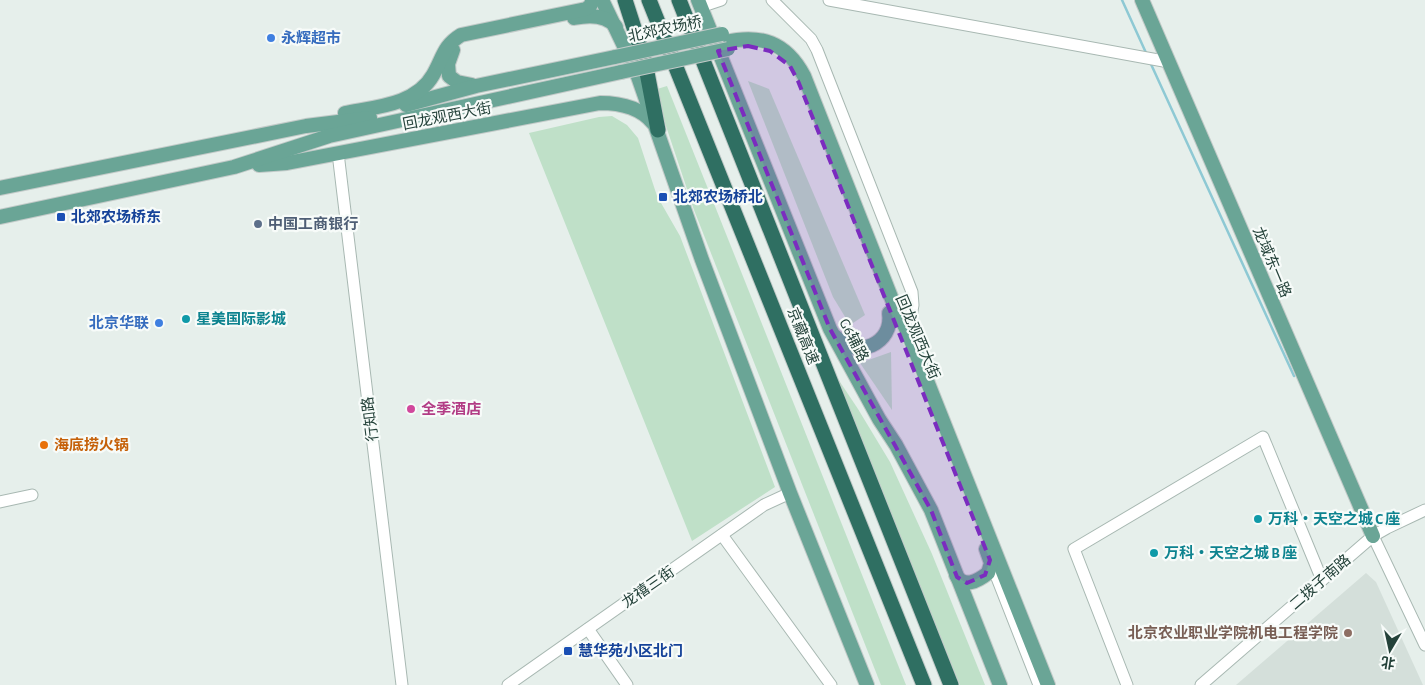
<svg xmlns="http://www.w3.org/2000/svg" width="1425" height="685" font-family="'Alegreya Sans','Noto Sans SC',sans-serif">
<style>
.built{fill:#d4dfda}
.green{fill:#bfe0c8}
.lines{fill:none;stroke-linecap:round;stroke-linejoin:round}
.stream{stroke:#8ec9d4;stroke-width:2.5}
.minor-casing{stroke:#a8b8b2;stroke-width:13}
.major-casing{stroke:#c2cac8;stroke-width:16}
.highway-casing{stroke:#c2cac8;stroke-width:17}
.minor{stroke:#fff;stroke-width:11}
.major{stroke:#6aa596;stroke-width:14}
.highway{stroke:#2f6f62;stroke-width:15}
.major-bridge-casing{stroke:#c2cac8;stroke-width:16;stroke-linecap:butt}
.major-bridge{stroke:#6aa596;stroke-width:14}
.marked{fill:#7b2cbf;fill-opacity:0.2;stroke:#7b2cbf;stroke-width:4;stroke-dasharray:10 6;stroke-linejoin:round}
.shop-dot{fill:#3f7fe0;stroke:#f7fbf9;stroke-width:2}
.transit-dot{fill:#1a4fb4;stroke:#f7fbf9;stroke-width:2}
.service-dot{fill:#5c6f8a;stroke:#f7fbf9;stroke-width:2}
.culture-dot{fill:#0f9aa8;stroke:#f7fbf9;stroke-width:2}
.hotel-dot{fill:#d1479c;stroke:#f7fbf9;stroke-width:2}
.food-dot{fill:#e8710a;stroke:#f7fbf9;stroke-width:2}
.education-dot{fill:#8d6e63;stroke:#f7fbf9;stroke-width:2}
.labels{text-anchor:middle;stroke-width:4.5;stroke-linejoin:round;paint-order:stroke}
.street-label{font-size:15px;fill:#24423a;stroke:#f7fbf9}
.shop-label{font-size:15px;font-weight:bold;fill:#366cbe;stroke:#f7fbf9;text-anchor:start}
.transit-label{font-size:15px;font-weight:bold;fill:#164399;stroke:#f7fbf9;text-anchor:start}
.service-label{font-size:15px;font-weight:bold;fill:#4e5e75;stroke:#f7fbf9;text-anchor:start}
.culture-label{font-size:15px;font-weight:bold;fill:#0d838f;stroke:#f7fbf9;text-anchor:start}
.hotel-label{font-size:15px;font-weight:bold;fill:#b23c85;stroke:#f7fbf9;text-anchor:start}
.food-label{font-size:15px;font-weight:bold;fill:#c56008;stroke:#f7fbf9;text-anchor:start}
.education-label{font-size:15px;font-weight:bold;fill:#785e54;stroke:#f7fbf9;text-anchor:end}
</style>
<rect width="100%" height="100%" fill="#e6efeb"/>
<polygon class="built" points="1366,573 1376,582 1423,685 1236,685"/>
<g class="green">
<polygon points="748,81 769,89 865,315 850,325 833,297"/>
<polygon points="667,86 906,685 881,685 694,210 654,90"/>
<polygon points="612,116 627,125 638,138 657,196 680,236 775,487 692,541 529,133 599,117"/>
<polygon points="891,352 892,410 860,363"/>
<polygon points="832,370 858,409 890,462 932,554 985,685 960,685"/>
</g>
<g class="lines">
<g class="stream">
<polyline points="1122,0 1147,55"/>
<polyline points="1150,62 1294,376"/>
</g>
<defs>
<g id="minor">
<polyline points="772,0 811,39 817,50 912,292 913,305 908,333"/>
<polyline points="829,0 1169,62"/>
<polyline points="700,7 721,0"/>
<polyline points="338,153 402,685"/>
<polyline points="0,502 32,495"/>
<polyline points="722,535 831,685"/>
<polyline points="1373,536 1425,645"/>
<polyline points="990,560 1039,685"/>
<polyline points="588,629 627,685"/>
<polyline points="508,685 764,505 790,493"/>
<polyline points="1127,685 1074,549 1263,437 1322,580"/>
<polyline points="1201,685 1373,536 1387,528 1425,510"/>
</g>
<g id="major">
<polyline points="602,0 636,71 702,260 790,493 867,685"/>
<polyline points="698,0 830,329 879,419 896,445 931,510 1000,685"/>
<polyline points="1142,0 1373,536"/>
<path d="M 574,18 C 589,15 606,14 616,27"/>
<path d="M 725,42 C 761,34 786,42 804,76 L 893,302 L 908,333 L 1048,685"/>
<polyline points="453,50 448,64 449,76 457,82 472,85"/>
<polyline points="406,105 476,86 615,57"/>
<path d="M 345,113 C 375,107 416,105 433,75 C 443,58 443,46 461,35 L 586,9 L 590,6 L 593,0"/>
<path d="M 259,165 L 287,163 L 600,103 C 620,103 640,107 653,123"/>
<polyline points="0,188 306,126 370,118"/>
<polyline points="0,217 234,167 329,136 621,72"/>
<path d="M 836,337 C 856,360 894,344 889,313"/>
<path d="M 956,575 C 963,589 978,581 988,573 L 991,563 L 986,549"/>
</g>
<g id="highway">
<polyline points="625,0 645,62 658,130"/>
<polyline points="649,0 924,685"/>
<polyline points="679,0 951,685"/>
</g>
</defs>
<use href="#minor" class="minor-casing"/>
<use href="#major" class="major-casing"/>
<use href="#highway" class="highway-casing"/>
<use href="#minor" class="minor"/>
<use href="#major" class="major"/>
<use href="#highway" class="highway"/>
<defs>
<g id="major-bridge">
<polyline points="615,57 722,34"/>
<polyline points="621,72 728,49"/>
</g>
</defs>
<use href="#major-bridge" class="major-bridge-casing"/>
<use href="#major-bridge" class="major-bridge"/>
</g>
<path class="marked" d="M 748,46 L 770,51 L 790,66 L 798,81 L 990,560 L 985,575 L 967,583 L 957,577 L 931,510 L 830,329 L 718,51 Z"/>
<g class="shop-dot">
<circle cx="271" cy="38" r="5"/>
<circle cx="159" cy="323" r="5"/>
</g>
<g class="transit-dot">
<rect x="658" y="192" width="10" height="10" rx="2.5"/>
<rect x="56" y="212" width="10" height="10" rx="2.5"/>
<rect x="563" y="646" width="10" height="10" rx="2.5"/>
</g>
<circle class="service-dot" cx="258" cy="224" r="5"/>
<g class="culture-dot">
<circle cx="186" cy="319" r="5"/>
<circle cx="1258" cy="519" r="5"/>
<circle cx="1154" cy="553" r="5"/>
</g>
<circle class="hotel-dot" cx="411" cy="409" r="5"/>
<circle class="food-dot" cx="44" cy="445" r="5"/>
<circle class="education-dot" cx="1348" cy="633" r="5"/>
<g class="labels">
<g class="street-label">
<text transform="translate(665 29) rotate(-12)" y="5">北郊农场桥</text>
<text transform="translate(447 116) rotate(-11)" y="5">回龙观西大街</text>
<text transform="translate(1272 262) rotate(67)" y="5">龙域东一路</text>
<text transform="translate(803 336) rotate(68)" y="5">京藏高速</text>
<text transform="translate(918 337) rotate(67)" y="5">回龙观西大街</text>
<text transform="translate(854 340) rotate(63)" y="5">G6辅路</text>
<text transform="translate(370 419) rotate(-97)" y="5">行知路</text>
<text transform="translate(1320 582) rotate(-41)" y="5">二拨子南路</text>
<text transform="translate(648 587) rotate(-35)" y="5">龙禧三街</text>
</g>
<g class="shop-label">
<text x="281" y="43">永辉超市</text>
<text x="149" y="328" text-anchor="end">北京华联</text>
</g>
<g class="transit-label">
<text x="673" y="202">北郊农场桥北</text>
<text x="71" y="222">北郊农场桥东</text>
<text x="578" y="656">慧华苑小区北门</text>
</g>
<g class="service-label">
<text x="268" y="229">中国工商银行</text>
</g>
<g class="culture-label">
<text x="196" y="324">星美国际影城</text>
<text x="1268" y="524">万科・天空之城 C 座</text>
<text x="1164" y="558">万科・天空之城 B 座</text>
</g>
<g class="hotel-label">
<text x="421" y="414">全季酒店</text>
</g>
<g class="food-label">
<text x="54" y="450">海底捞火锅</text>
</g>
<g class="education-label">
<text x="1338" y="638">北京农业职业学院机电工程学院</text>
</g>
</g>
<g transform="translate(1390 650) rotate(189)" stroke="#f7fbf9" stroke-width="4" paint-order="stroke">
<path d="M0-4L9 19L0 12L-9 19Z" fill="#24423a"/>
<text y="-8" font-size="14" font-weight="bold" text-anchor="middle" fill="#24423a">北</text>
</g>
</svg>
